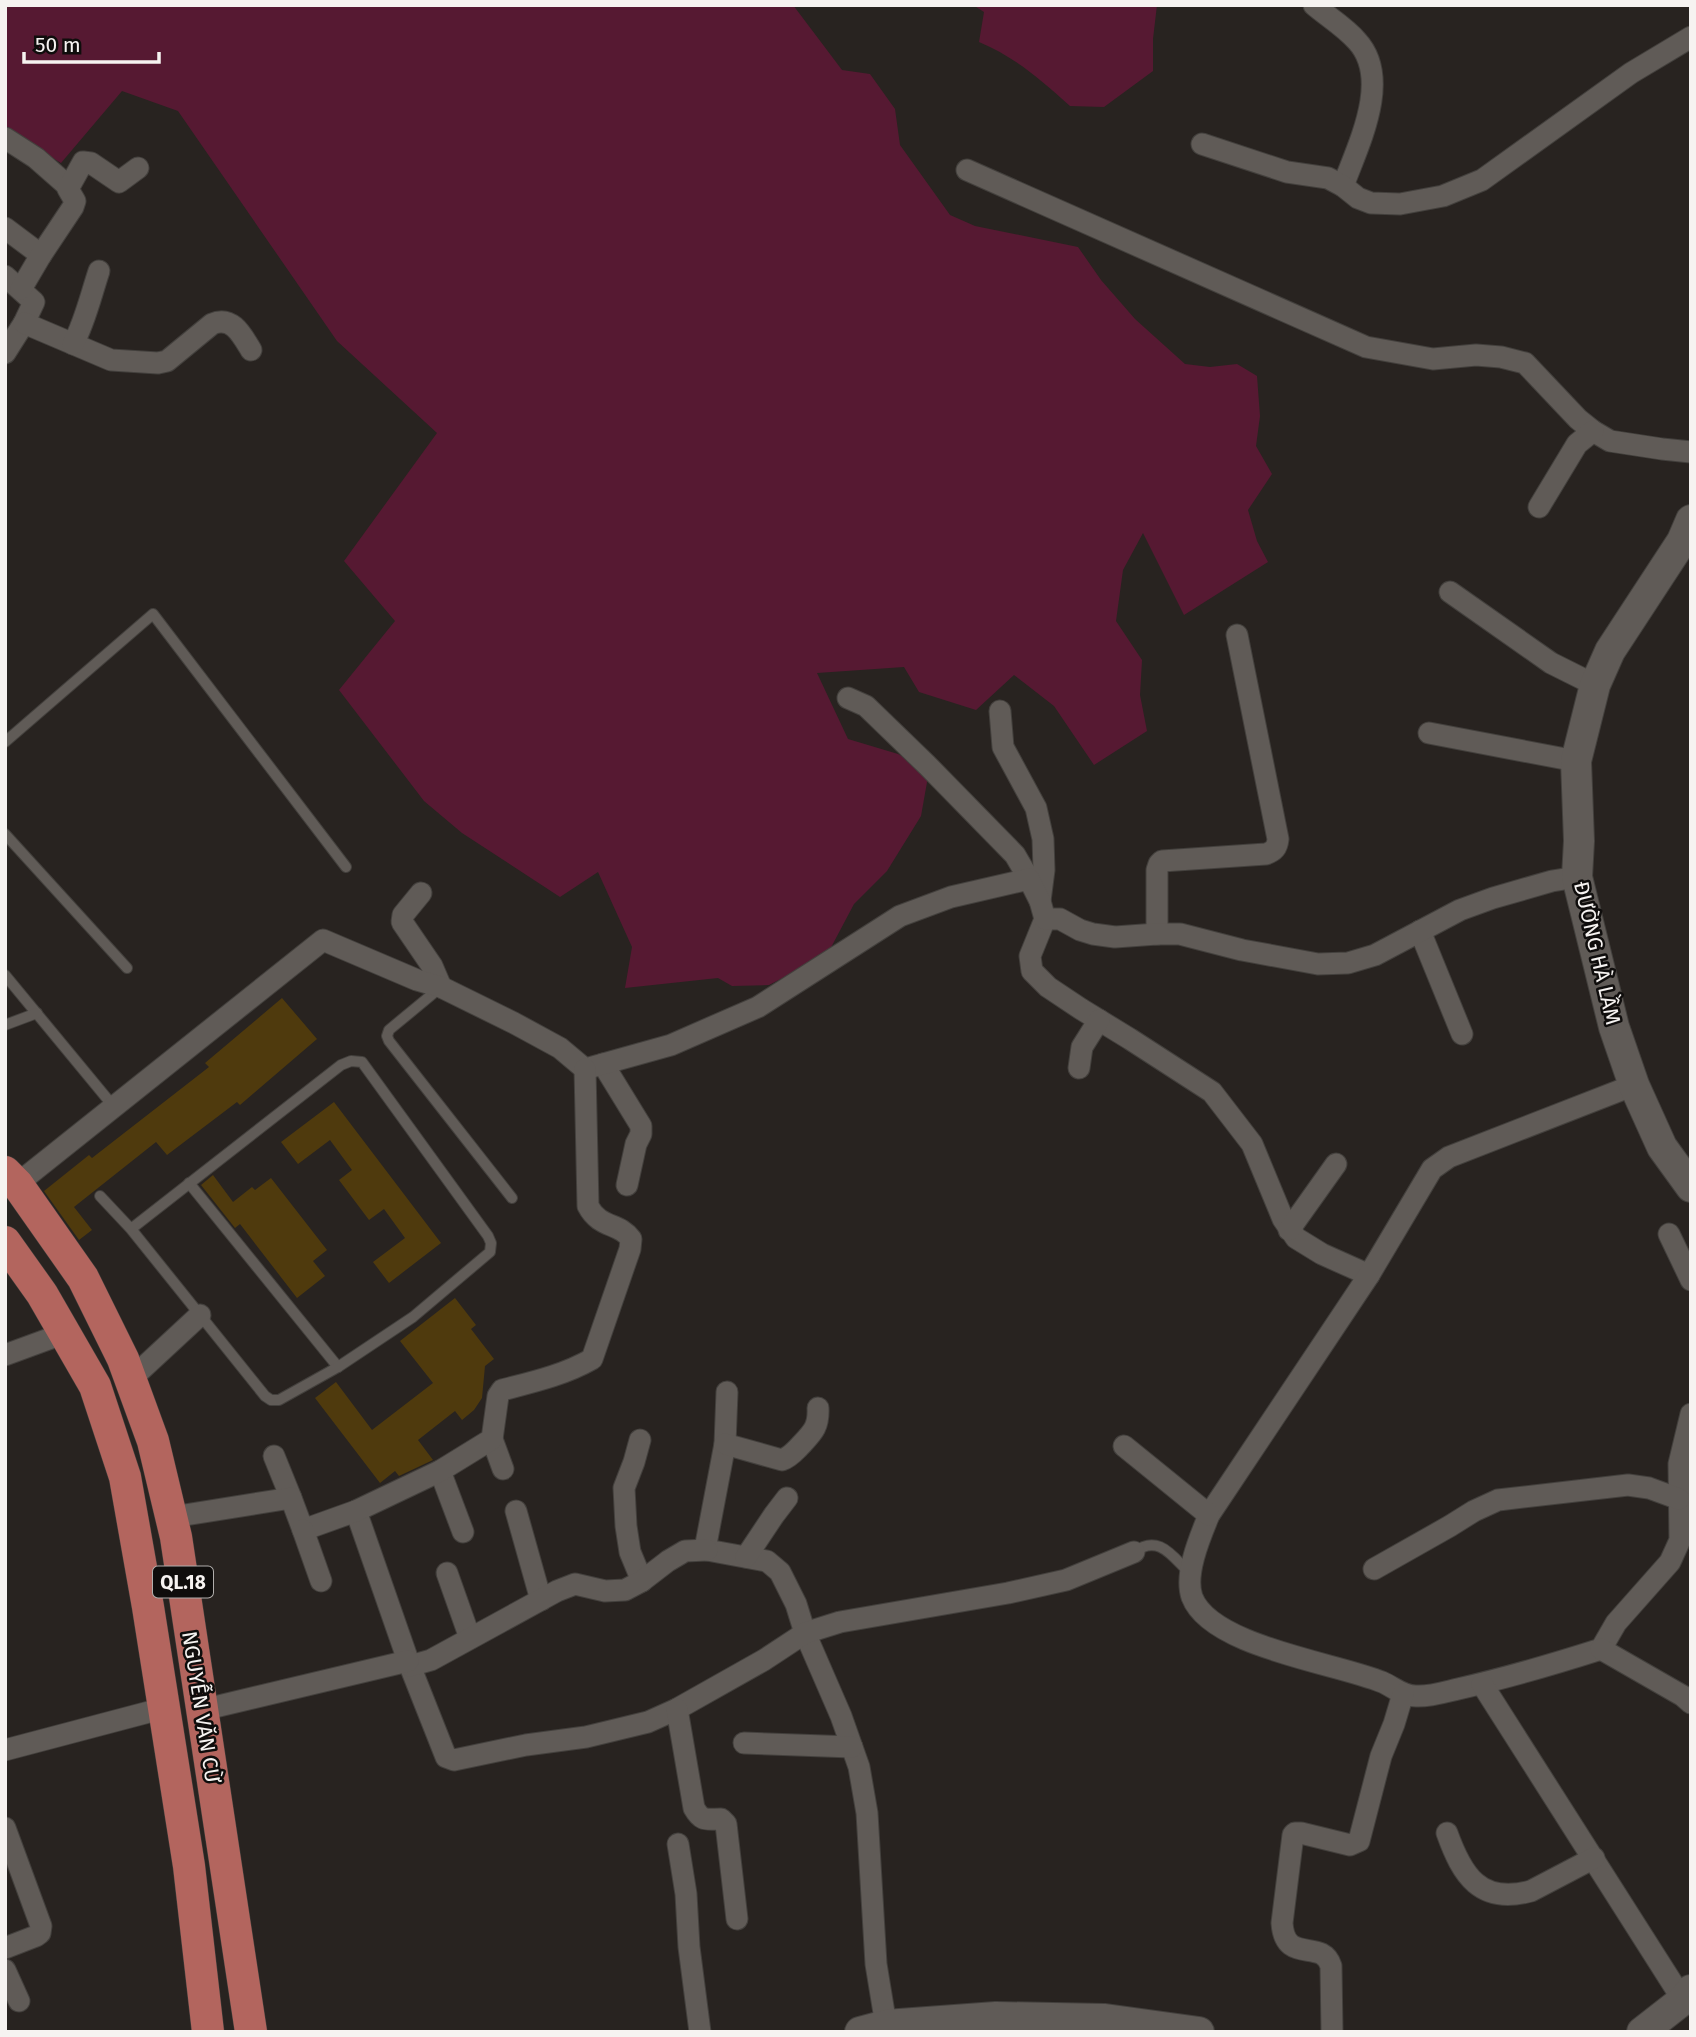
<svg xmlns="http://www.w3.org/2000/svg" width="1696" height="2037" font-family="'Fira Sans',sans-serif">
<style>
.green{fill:#561932}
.building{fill:#4f3a0d}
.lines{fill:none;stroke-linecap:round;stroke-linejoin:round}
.lane-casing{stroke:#43403d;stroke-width:12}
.street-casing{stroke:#43403d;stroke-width:23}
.secondary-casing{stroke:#43403d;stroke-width:32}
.primary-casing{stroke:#43403d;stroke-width:33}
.lane{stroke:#605b57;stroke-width:10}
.street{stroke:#605b57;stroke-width:21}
.secondary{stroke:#605b57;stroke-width:30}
.primary{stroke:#b3655e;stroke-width:32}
.labels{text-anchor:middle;stroke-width:5;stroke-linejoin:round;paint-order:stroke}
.shield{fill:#0f0d0c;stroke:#b1aeac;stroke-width:2}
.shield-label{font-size:19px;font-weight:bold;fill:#f6f3f1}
.street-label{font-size:21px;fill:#f6f3f1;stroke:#0f0d0c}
</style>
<rect width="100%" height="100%" fill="#282320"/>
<g class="green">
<polygon points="5,5 793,5 842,70 870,74 895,109 900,145 950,215 975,226 1078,247 1101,280 1135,319 1185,364 1210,367 1237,364 1257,376 1260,416 1256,446 1272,474 1248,510 1257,541 1268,562 1184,615 1143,533 1123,570 1116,621 1142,660 1140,695 1147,731 1094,765 1054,706 1014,675 976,710 919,692 904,667 817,673 848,739 898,754 929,771 921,816 887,871 854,904 827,955 769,985 732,986 718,978 625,988 632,947 598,872 560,897 462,833 424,801 339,690 395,621 344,561 437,433 337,341 178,111 122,91 61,163 5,129"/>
<path d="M 973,5 L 1157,5 L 1153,39 L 1153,71 L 1104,107 L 1070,106 C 1041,80 1015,57 979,42 L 984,12 Z"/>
</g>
<g class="building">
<polygon points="282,998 317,1039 240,1105 237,1102 167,1155 156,1142 74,1207 92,1230 79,1240 44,1191 89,1155 92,1158 209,1067 205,1063"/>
<polygon points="334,1102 441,1243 389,1283 373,1262 405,1238 384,1209 369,1220 339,1180 352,1170 330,1140 298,1164 281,1142"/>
<polygon points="213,1175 233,1202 252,1187 255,1190 271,1178 327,1250 313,1261 325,1276 297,1298 240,1224 235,1228 201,1185"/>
<polygon points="455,1298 476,1325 471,1329 494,1359 485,1366 482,1398 474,1410 462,1420 455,1411 418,1440 433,1460 399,1476 395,1471 380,1483 315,1398 336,1382 372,1430 433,1383 400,1341"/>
</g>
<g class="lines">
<defs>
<g id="lane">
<polyline points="5,742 153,614 346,867"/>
<polyline points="5,834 127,968"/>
<polyline points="5,975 114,1107"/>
<polyline points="441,987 389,1030 387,1036 389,1041 512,1198"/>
<polyline points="5,1025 37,1013"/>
<polyline points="189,1183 338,1367"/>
<polyline points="100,1196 131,1229 265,1396 271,1400 279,1400 338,1367 413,1317 490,1252 491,1243 488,1236 362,1062 351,1061 341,1065 131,1229"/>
<path d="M 1134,1552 C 1160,1533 1173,1558 1191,1574"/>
</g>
<g id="street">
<path d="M 1314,5 C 1328,17 1345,27 1357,41 C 1392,79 1358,145 1343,186"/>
<polyline points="5,138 36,158 69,187"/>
<polyline points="1202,144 1287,172 1328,178 1343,186 1358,198 1371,203 1400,204 1443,196 1482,180 1631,73 1691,37"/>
<polyline points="967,170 1366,347 1433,359 1476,355 1501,357 1525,363 1578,419 1593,431 1610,441 1662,449 1691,452"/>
<polyline points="5,228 41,255"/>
<polyline points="5,276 34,302 24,323 5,353"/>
<polyline points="21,289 41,255 73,207 75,201 68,189 83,162 91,163 119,182 138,168"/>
<path d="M 24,323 L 111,360 L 158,363 L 167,361 L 212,324 C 232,315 242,335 251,350"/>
<path d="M 73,344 C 85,322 91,295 99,271"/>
<polyline points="1539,507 1577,444 1593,431"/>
<polyline points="1450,592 1551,663 1595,685"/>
<polyline points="848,698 866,706 927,765 1015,855 1029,879"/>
<polyline points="1000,711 1003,747 1036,808 1043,839 1044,870 1040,901"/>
<polyline points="1429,733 1576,761"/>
<polyline points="421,893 403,915 402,922 432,966 441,987"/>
<polyline points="1045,919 1030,956 1032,971 1048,987 1081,1009 1130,1039 1212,1092 1252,1144 1283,1219 1296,1238 1322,1254 1369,1275"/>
<polyline points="1420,931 1462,1034"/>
<path d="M 1157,934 L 1157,870 L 1159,864 L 1162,861 L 1266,854 C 1274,851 1277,848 1278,839 L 1237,635"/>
<polyline points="603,1064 641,1126 641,1134 636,1144 627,1185"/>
<polyline points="1079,1068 1082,1047 1099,1020"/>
<path d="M 1634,1085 L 1449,1157 L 1432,1169 L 1369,1275 L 1209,1515 C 1200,1537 1184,1574 1192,1597 C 1211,1647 1337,1663 1382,1682 C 1394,1687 1402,1696 1416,1696 C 1429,1697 1445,1692 1458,1689 C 1506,1678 1554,1664 1601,1649 L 1616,1623 L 1670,1562 L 1680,1540 L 1679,1464 L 1691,1414"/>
<polyline points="17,1184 323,940 417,980 441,987 514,1023 560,1048 585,1069 671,1045 758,1007 900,916 951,897 1029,879 1040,901 1045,919 1060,919 1080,930 1093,934 1115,937 1157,934 1180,934 1242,950 1318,964 1348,963 1375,955 1460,910 1493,898 1552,881 1577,877"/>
<polyline points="1289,1230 1336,1164"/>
<polyline points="1669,1234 1691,1280"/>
<polyline points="5,1355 65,1333"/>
<polyline points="131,1379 200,1315"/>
<polyline points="727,1392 725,1444 706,1544 707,1550 767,1561 780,1572 796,1604 805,1633 841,1716 859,1767 867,1813 876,1964 886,2025"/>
<polyline points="492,1439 503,1469"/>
<polyline points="640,1440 634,1462 624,1488 626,1526 630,1552 642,1581"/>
<path d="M 725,1444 L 782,1460 C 790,1457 793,1453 799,1447 C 812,1433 819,1428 818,1408"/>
<polyline points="1124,1446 1209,1515"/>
<polyline points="274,1456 291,1498"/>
<polyline points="440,1471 463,1532"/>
<polyline points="356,1511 410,1666 446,1757 454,1760 526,1745 586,1737 648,1722 677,1709 764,1660 805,1633 840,1622 1008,1593 1066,1580 1134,1552"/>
<polyline points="516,1511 541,1600"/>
<path d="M 172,1517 L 291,1498 L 303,1530 L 356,1511 L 440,1471 L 492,1439 L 498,1396 L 502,1390 C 533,1382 564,1375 592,1359 L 630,1249 L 631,1239 C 619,1222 600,1229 588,1206 L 585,1069"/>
<polyline points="303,1530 321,1581"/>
<polyline points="746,1557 774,1515 787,1498"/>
<polyline points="1374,1569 1450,1526 1474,1511 1498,1500 1628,1485 1649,1488 1679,1499"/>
<polyline points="447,1573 470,1638"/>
<polyline points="1601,1649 1683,1696 1691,1703"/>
<polyline points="410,1666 431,1660 557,1591 575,1584 605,1591 625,1590 642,1581 668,1561 685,1551 707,1550"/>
<polyline points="1482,1684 1683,2000"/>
<path d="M 677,1709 L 694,1808 C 702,1822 706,1819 721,1819 L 726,1824 L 737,1919"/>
<polyline points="202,1710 408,1661"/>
<polyline points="744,1743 852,1747"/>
<polyline points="5,1750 164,1708"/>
<polyline points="5,1828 41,1926 40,1933 36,1936 5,1948"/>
<path d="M 1447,1833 C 1462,1875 1480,1905 1531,1891 L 1594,1858"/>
<polyline points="678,1844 686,1894 689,1947 700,2032"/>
<polyline points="5,1970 19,2001"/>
<path d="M 1332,2032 L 1331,1966 C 1322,1937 1285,1966 1282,1923 L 1293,1835 L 1295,1833 L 1301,1833 L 1350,1845 L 1359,1841 L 1381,1756 L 1394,1724 L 1403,1694"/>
</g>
<g id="secondary">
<polyline points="1691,520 1682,541 1610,651 1595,685 1576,761 1579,841 1577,877 1614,1027 1634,1085 1662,1147 1691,1187"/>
<polyline points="860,2032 886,2025 996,2017 1105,2019 1199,2032"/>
<polyline points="1642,2032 1683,2000 1691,1990"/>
</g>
<g id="primary">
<polyline points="5,1172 17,1184 83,1278 123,1359 153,1441 176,1537 251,2032"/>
<polyline points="5,1242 42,1294 95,1386 125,1477 148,1607 189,1866 208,2032"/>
</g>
</defs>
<use href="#lane" class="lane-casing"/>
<use href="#street" class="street-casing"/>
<use href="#secondary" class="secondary-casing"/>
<use href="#primary" class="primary-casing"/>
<use href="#lane" class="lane"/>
<use href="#street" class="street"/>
<use href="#secondary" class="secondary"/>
<use href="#primary" class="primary"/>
</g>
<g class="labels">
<rect class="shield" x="153" y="1566.5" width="60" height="31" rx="5"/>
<g class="shield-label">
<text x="183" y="1589">QL.18</text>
</g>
<g class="street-label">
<text transform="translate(1597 953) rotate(77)" y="7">ĐƯỜNG HÀ LẦM</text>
<text transform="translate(201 1707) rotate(81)" y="7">NGUYỄN VĂN CỪ</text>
</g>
</g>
<rect width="1696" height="2037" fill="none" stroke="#f6f3f1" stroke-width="14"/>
<path d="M24 52v10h135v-10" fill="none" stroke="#f6f3f1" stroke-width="3.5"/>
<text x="35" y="52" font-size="21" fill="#f6f3f1" stroke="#0f0d0c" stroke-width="5" paint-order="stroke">50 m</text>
</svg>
